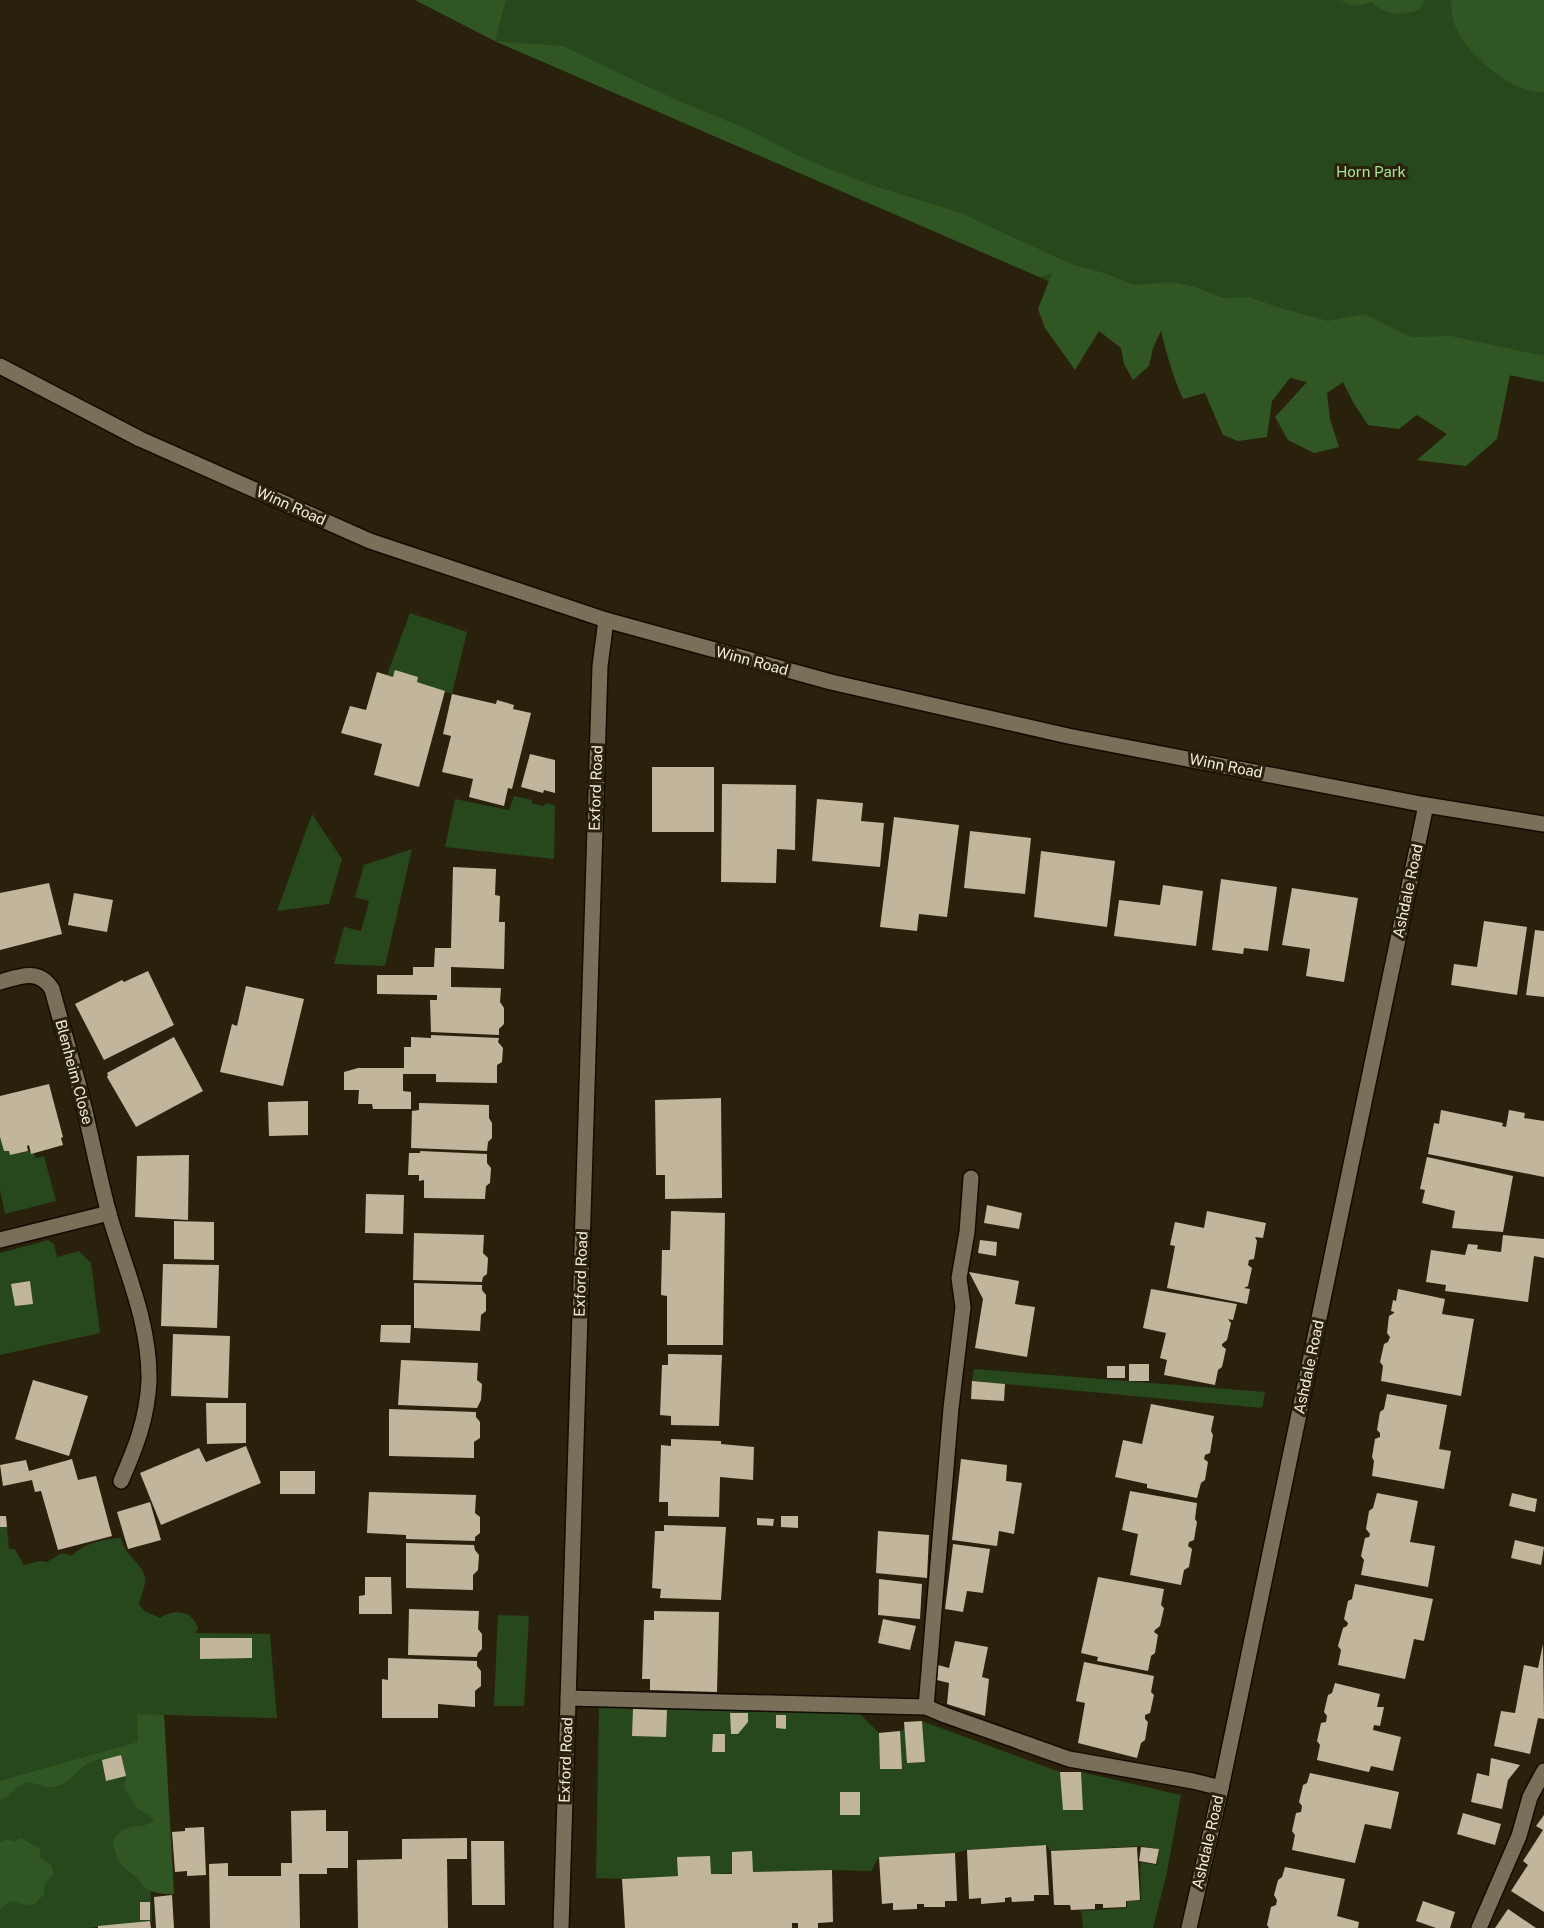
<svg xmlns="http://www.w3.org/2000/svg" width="1544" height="1928" font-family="'Public Sans',sans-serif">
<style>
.green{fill:#27471d}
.forest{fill:#305723}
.building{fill:#c1b59c}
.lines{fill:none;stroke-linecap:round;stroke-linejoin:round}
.service-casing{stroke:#130a00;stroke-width:18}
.minor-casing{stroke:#130a00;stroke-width:18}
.tertiary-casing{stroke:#130a00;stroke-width:18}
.service{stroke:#7a6f58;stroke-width:15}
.minor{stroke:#7a6f58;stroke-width:15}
.tertiary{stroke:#7a6f58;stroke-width:15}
.labels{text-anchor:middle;stroke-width:6;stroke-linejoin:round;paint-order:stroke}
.park-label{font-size:15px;fill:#a7e394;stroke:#2a210c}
.street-label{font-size:15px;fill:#f2ecdf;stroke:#2a210c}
</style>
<rect width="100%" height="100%" fill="#2a210c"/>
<g class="green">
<polygon points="415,0 1544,0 1544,382 1064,288 495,41"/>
<polygon points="410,613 467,632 452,694 417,682 418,677 393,677 387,675"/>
<polygon points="514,796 532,800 532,803 544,806 545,803 555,805 554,859 445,847 455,799 509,810"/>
<polygon points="312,814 342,859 329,904 277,911"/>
<polygon points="412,849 385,966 334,964 344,927 361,931 369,901 355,897 364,865"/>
<polygon points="0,1137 4,1151 9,1151 10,1155 30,1151 31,1154 34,1153 36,1158 44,1156 56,1201 5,1214 0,1190"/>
<polygon points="48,1240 54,1244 57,1257 79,1251 91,1263 100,1333 0,1355 0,1253"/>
<polygon points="974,1369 1265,1392 1262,1408 972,1381"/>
<path d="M 0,1527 L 7,1527 L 9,1549 L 15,1549 L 24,1565 L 40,1561 L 47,1562 L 62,1553 L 72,1556 C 81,1544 107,1538 121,1538 C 126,1558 142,1562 145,1578 C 146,1588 140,1596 139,1605 L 145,1611 L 160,1618 C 174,1608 194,1611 198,1629 L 195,1633 L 270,1634 L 277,1718 L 164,1715 L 170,1844 L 149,1851 L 152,1921 L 88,1928 L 0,1928 Z"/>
<polygon points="498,1615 529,1616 524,1706 494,1706"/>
<polygon points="599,1705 859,1713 879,1733 900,1731 905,1729 925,1762 922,1721 1060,1772 1081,1772 1181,1795 1167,1872 1153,1928 1083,1928 1081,1911 1127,1908 1127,1901 1141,1901 1140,1862 1157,1865 1159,1849 1141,1846 1051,1851 1046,1845 967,1850 955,1853 879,1857 871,1871 832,1870 753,1872 622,1879 596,1878"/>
</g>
<g class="forest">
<path d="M 415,0 L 506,0 L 495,41 L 563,46 L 663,94 L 751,131 L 802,158 L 868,184 L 961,213 L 1071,264 L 1104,273 L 1134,285 L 1173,282 L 1195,287 L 1223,298 L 1249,297 L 1280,308 L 1328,321 L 1365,314 L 1411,337 L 1451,336 L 1544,356 L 1544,382 L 1510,375 L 1497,439 L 1466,466 L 1417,460 L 1447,434 L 1417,415 L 1399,429 L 1368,425 L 1354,404 L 1343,382 L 1327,393 L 1330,419 L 1339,447 L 1314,453 L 1288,440 L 1275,417 L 1307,382 L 1290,378 L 1272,401 L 1267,437 L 1238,441 L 1223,435 L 1205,393 L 1183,399 C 1173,377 1167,355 1161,331 L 1153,348 L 1149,366 L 1133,380 L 1124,364 L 1121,348 L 1099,331 L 1075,370 L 1045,328 L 1038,309 L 1052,273 L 1040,277 L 495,41 Z"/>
<path d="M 1341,0 L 1425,0 L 1419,10 C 1398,15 1389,17 1372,2 C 1360,6 1352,8 1341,0 Z"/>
<path d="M 1451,0 L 1544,0 L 1544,92 C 1514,95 1468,55 1456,28 C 1452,20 1451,9 1451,0 Z"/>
<path d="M 137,1714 L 164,1715 L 174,1894 C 163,1894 152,1894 143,1886 C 140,1882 138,1878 134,1875 C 118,1863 116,1860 113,1840 L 122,1830 L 133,1826 L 143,1826 L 154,1821 L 149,1815 L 138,1809 L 124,1788 L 126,1776 L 121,1755 C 111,1758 98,1758 89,1763 C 76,1770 70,1784 54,1787 C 44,1789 32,1779 22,1784 C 13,1788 11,1798 0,1800 L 0,1781 L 138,1742 Z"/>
<polygon points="21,1838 40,1849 40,1857 51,1865 54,1874 44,1884 44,1894 35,1904 25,1905 10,1901 0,1909 0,1842 7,1839 14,1842"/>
</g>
<g class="building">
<polygon points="395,670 418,677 417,682 445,691 419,787 374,775 382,744 341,733 350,706 366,710 377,672 393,677"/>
<polygon points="452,694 496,704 497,700 514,705 513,709 531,713 512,789 508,788 504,806 469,797 473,779 442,772 451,736 443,734"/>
<polygon points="530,754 555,760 555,793 544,790 543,793 521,787"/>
<rect x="652" y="767" width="62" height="65"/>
<polygon points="722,784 796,785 795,850 777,849 776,883 721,882"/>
<polygon points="817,799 863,803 861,821 884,823 880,867 812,861"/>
<polygon points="894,817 959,825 947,917 919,914 917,931 880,927"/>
<polygon points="970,831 1031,838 1025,894 964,888"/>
<polygon points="1041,851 1115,861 1107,927 1034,917"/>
<polygon points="453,867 496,869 495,895 500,896 499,922 505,922 504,969 451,967 451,987 501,988 500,1002 504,1008 504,1024 499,1029 499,1035 431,1032 430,1000 437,1000 437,995 377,994 377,975 413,975 413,967 434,967 435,948 451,948"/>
<polygon points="1221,879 1277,887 1268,951 1244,948 1243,954 1212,950"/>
<polygon points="49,883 62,934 0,950 0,893"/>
<polygon points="1163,885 1203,891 1196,946 1114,936 1119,900 1160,905"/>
<polygon points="1292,888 1358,898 1344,982 1306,976 1310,949 1282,945"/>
<polygon points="74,893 113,900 107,932 68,925"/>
<polygon points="1484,921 1527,927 1517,995 1451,985 1454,964 1477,967"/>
<polygon points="1535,930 1544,931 1544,997 1526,995"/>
<polygon points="148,971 174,1025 104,1060 75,1004 122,980 124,982"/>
<polygon points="246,986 304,999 283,1086 220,1072 232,1024 237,1026"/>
<polygon points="431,1035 499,1038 498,1042 503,1048 502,1062 497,1065 497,1083 436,1082 436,1074 403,1074 403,1091 411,1092 411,1109 373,1109 372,1104 358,1104 359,1090 344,1090 344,1072 358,1068 404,1068 404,1047 411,1047 411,1037 431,1038"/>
<polygon points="174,1037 203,1091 136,1127 107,1077 108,1075 107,1073"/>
<polygon points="49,1084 63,1137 61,1138 63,1145 31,1154 29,1145 27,1146 28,1151 10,1155 9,1151 4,1151 0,1137 0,1096"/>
<polygon points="721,1098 722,1198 665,1199 665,1175 656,1175 655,1100"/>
<polygon points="308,1101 308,1135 269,1136 268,1102"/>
<polygon points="419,1103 489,1105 489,1118 492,1123 492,1138 488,1142 487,1151 411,1148 412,1111 419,1110"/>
<polygon points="1441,1110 1503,1123 1502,1126 1506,1127 1509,1110 1525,1113 1524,1118 1544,1121 1544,1177 1428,1154 1434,1123 1439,1124"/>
<polygon points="420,1151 487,1154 487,1163 491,1168 490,1183 486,1186 485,1199 424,1198 424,1180 419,1181 419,1175 408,1175 409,1153 420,1153"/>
<polygon points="189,1155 188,1220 135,1217 137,1156"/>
<polygon points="1427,1157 1513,1176 1503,1232 1452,1228 1455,1211 1422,1203 1425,1190 1420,1189"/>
<polygon points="366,1194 404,1195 403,1234 365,1233"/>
<polygon points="987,1205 1022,1213 1019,1229 984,1223"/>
<polygon points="671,1211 725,1213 723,1345 667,1345 667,1296 661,1295 662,1250 670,1250"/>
<polygon points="1207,1211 1266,1223 1263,1238 1255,1237 1257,1241 1254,1259 1249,1260 1248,1265 1252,1268 1248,1286 1244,1288 1250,1289 1247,1304 1167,1288 1175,1246 1170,1245 1175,1222 1204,1228"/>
<polygon points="174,1221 214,1222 214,1260 174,1259"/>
<polygon points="414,1233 484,1235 483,1253 488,1258 487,1274 483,1277 482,1282 413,1280"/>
<polygon points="1503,1235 1544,1239 1544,1258 1534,1256 1528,1302 1445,1291 1446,1285 1426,1282 1431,1250 1465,1255 1468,1244 1478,1245 1477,1249 1501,1252"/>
<polygon points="980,1240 997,1242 996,1256 978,1253"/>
<polygon points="163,1264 219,1265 217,1328 161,1326"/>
<polygon points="969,1272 1019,1281 1015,1304 1035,1307 1027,1357 975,1348 983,1299"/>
<polygon points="30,1281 33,1304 15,1306 11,1284"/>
<polygon points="414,1283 482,1285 482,1290 486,1295 486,1311 481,1315 480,1331 414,1328"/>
<polygon points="1151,1289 1237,1304 1233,1320 1228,1319 1231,1323 1227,1340 1222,1344 1222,1346 1226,1349 1222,1367 1218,1370 1215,1385 1164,1375 1167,1360 1160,1358 1166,1333 1143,1328"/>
<polygon points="1398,1289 1445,1299 1442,1314 1474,1319 1461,1396 1381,1381 1383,1366 1380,1362 1384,1344 1388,1342 1390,1337 1387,1333 1389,1316 1394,1313 1394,1312 1391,1311 1393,1300 1396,1301"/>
<polygon points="381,1325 411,1325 410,1343 380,1342"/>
<polygon points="173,1334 230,1336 228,1398 171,1396"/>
<polygon points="668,1354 722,1355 719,1426 671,1425 671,1416 660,1415 662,1365 668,1365"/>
<polygon points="401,1360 478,1363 477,1380 482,1384 481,1400 477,1408 398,1405"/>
<rect x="1129" y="1364" width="20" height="17"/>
<rect x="1107" y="1366" width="18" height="12"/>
<polygon points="33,1380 88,1396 69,1456 15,1439"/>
<polygon points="972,1381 1005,1384 1004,1401 971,1399"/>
<polygon points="1387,1394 1447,1405 1439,1449 1451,1451 1444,1489 1372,1476 1374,1461 1372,1457 1375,1439 1380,1437 1380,1433 1377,1430 1380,1412 1384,1409"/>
<polygon points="206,1403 246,1403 246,1443 207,1444"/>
<polygon points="1151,1404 1214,1416 1211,1431 1213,1435 1210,1453 1205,1455 1204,1459 1208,1462 1205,1480 1201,1483 1197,1498 1147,1488 1147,1484 1115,1477 1123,1440 1142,1444"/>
<polygon points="389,1409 476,1412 476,1417 480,1422 480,1438 474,1442 474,1458 389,1456"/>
<polygon points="671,1439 721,1441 721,1444 754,1447 753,1480 720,1477 719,1517 668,1516 668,1502 659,1502 661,1445 671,1446"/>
<polygon points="246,1446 261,1483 161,1525 140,1473 199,1448 206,1462"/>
<polygon points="72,1459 78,1480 96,1476 112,1536 58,1550 41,1491 35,1492 32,1480 3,1486 0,1465 26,1460 29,1471"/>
<polygon points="961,1459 1007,1465 1006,1481 1022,1483 1014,1534 999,1531 997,1546 952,1540"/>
<rect x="280" y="1471" width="35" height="23"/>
<polygon points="1130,1491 1197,1503 1195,1519 1197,1522 1194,1540 1189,1542 1188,1546 1192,1549 1189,1567 1184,1570 1181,1585 1130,1575 1138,1534 1122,1530"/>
<polygon points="369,1492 476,1495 475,1513 480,1517 480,1533 475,1537 475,1541 406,1539 406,1535 367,1533"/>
<polygon points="1377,1493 1418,1501 1410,1542 1435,1546 1428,1587 1361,1575 1364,1560 1361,1556 1365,1538 1369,1537 1370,1534 1366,1529 1369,1511 1373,1508"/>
<polygon points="1512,1493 1537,1499 1535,1512 1509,1506"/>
<polygon points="150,1502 161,1540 128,1549 117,1512"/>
<polygon points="0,1516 6,1516 7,1527 0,1527"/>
<polygon points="781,1516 798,1516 798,1528 781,1527"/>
<polygon points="757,1518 774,1519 773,1526 757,1525"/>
<polygon points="664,1525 726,1527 721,1600 660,1598 661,1589 652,1588 655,1531 664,1531"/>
<polygon points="878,1531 929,1535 927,1578 876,1573"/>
<polygon points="1515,1540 1544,1547 1541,1565 1511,1558"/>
<polygon points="406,1543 474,1545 475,1550 479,1555 478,1570 473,1575 473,1590 406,1588"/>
<polygon points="953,1544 990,1549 983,1593 967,1591 963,1612 945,1609"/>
<polygon points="365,1577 391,1577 392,1614 359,1614 359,1596 365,1595"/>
<polygon points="1098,1577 1164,1589 1161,1605 1164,1608 1160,1626 1155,1630 1154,1632 1158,1635 1155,1653 1151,1656 1148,1671 1097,1661 1098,1657 1081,1653"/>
<polygon points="879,1579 922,1584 920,1619 878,1615"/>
<polygon points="1355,1584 1433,1599 1424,1641 1414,1639 1405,1679 1338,1665 1341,1650 1338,1646 1343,1628 1347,1626 1348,1623 1344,1619 1348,1601 1352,1599"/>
<polygon points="409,1609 479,1611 478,1629 482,1634 482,1649 478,1653 477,1657 408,1655"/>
<polygon points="654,1611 719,1612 717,1692 650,1690 650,1679 642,1679 644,1620 654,1620"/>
<polygon points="883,1619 916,1626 910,1650 878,1643"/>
<polygon points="200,1638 252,1638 252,1658 200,1659"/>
<polygon points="955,1641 988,1647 982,1677 989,1679 985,1716 947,1704 949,1683 937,1680 938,1665 949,1668"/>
<polygon points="1543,1644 1544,1719 1538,1718 1530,1754 1494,1746 1501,1711 1515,1713 1524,1665 1538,1668"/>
<polygon points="388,1658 477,1661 477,1666 481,1671 481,1686 475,1691 475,1707 438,1704 438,1718 382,1718 382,1679 388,1680"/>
<polygon points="1084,1662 1154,1676 1151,1692 1154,1695 1150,1713 1145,1715 1145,1719 1148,1722 1145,1740 1141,1743 1137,1758 1078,1743 1085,1703 1076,1701"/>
<polygon points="1335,1683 1380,1694 1377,1707 1384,1707 1380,1726 1374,1725 1373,1730 1401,1737 1393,1771 1371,1766 1369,1772 1364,1771 1317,1760 1320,1745 1317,1741 1321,1723 1326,1722 1327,1716 1324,1712 1328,1695 1332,1693"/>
<polygon points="633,1709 667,1710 666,1737 632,1736"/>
<polygon points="730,1713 748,1713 748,1722 738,1734 731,1734"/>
<polygon points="776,1715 786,1715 786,1729 776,1728"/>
<polygon points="922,1721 925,1762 907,1763 904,1722"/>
<polygon points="900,1731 902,1769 880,1769 879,1733"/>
<polygon points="713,1734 725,1734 725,1752 712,1752"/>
<polygon points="121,1755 126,1776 106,1781 102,1760"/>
<polygon points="1491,1758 1520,1765 1508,1780 1502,1809 1471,1802 1477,1773 1489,1776"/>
<polygon points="1060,1772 1081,1772 1083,1810 1063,1810"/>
<polygon points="1310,1773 1399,1792 1391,1829 1365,1824 1355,1863 1292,1850 1295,1835 1292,1831 1296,1813 1301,1812 1302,1806 1299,1802 1303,1785 1307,1783"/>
<rect x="840" y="1792" width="20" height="23"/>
<polygon points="326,1810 326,1831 348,1831 348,1868 327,1868 327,1874 299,1874 300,1928 210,1928 209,1864 228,1863 228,1876 281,1876 281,1863 292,1863 291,1811"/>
<polygon points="1463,1813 1501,1824 1495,1845 1457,1834"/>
<polygon points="1544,1815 1544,1912 1511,1891 1528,1865 1523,1861 1543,1830 1536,1826"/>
<polygon points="204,1827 206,1875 187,1876 187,1871 175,1872 172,1832 185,1831 185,1828"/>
<polygon points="467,1838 467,1859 447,1859 448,1928 358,1928 357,1860 402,1859 402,1839"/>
<polygon points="471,1841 504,1841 505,1905 472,1905"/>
<polygon points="1046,1845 1049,1895 1034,1895 1034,1901 1012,1902 1011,1897 1005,1898 1005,1902 981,1904 981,1898 969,1899 967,1850"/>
<polygon points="1137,1847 1140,1900 1126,1901 1126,1907 1103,1908 1103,1904 1095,1904 1095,1909 1071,1910 1070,1905 1054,1905 1051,1851"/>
<polygon points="1141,1847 1159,1849 1156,1864 1139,1861"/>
<polygon points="752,1851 753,1872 832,1870 833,1922 818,1923 818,1928 798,1928 798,1923 792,1923 792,1928 625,1928 622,1879 678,1876 677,1857 710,1856 711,1874 732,1874 732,1852"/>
<polygon points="955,1853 957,1901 945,1901 945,1907 924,1907 924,1904 917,1904 917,1909 893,1910 893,1903 882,1904 879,1857"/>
<polygon points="1285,1867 1345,1879 1337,1916 1359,1922 1358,1928 1269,1928 1267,1925 1271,1907 1276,1905 1277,1900 1274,1895 1278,1880 1282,1877"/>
<polygon points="172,1895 174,1928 156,1928 154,1897"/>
<polygon points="1423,1901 1455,1912 1450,1928 1436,1928 1416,1921"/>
<rect x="140" y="1902" width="10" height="18"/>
<polygon points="1508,1909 1536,1928 1495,1928"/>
<polygon points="150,1921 151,1928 98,1928 98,1926"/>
</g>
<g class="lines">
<defs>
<g id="service">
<polyline points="568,1698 926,1707 945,1715 1069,1759 1193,1781 1221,1788"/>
<polyline points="926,1707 951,1408 963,1307 959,1278 967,1232 971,1178"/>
<polyline points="1479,1928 1519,1836 1530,1797 1544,1771"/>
</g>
<g id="minor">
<path d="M 0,982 C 20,976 39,968 52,989 C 62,1027 74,1065 83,1103 C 92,1140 99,1177 109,1214 C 125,1269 150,1322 149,1381 C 147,1419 136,1447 121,1481"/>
<polyline points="0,1240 109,1213"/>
<polyline points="561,1928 600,666 606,620"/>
<polyline points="1189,1928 1221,1788 1426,805"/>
</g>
<polyline id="tertiary" points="0,366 140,439 370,541 606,620 831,682 1068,736 1426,805 1544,824"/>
</defs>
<use href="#service" class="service-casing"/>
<use href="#minor" class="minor-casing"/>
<use href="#tertiary" class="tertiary-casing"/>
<use href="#service" class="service"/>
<use href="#minor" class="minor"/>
<use href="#tertiary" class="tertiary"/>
</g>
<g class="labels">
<g class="park-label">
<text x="1371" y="177">Horn Park</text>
</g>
<g class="street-label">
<text transform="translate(291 506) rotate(24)" y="5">Winn Road</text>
<text transform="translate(752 661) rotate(15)" y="5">Winn Road</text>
<text transform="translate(1226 766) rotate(11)" y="5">Winn Road</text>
<text transform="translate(596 788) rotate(-88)" y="5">Exford Road</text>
<text transform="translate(1408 891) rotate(-78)" y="5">Ashdale Road</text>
<text transform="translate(74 1072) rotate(75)" y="5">Blenheim Close</text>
<text transform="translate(581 1274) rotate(-88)" y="5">Exford Road</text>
<text transform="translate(1309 1367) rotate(-78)" y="5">Ashdale Road</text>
<text transform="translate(566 1760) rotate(-88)" y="5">Exford Road</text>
<text transform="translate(1208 1842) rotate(-77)" y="5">Ashdale Road</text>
</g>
</g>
</svg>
